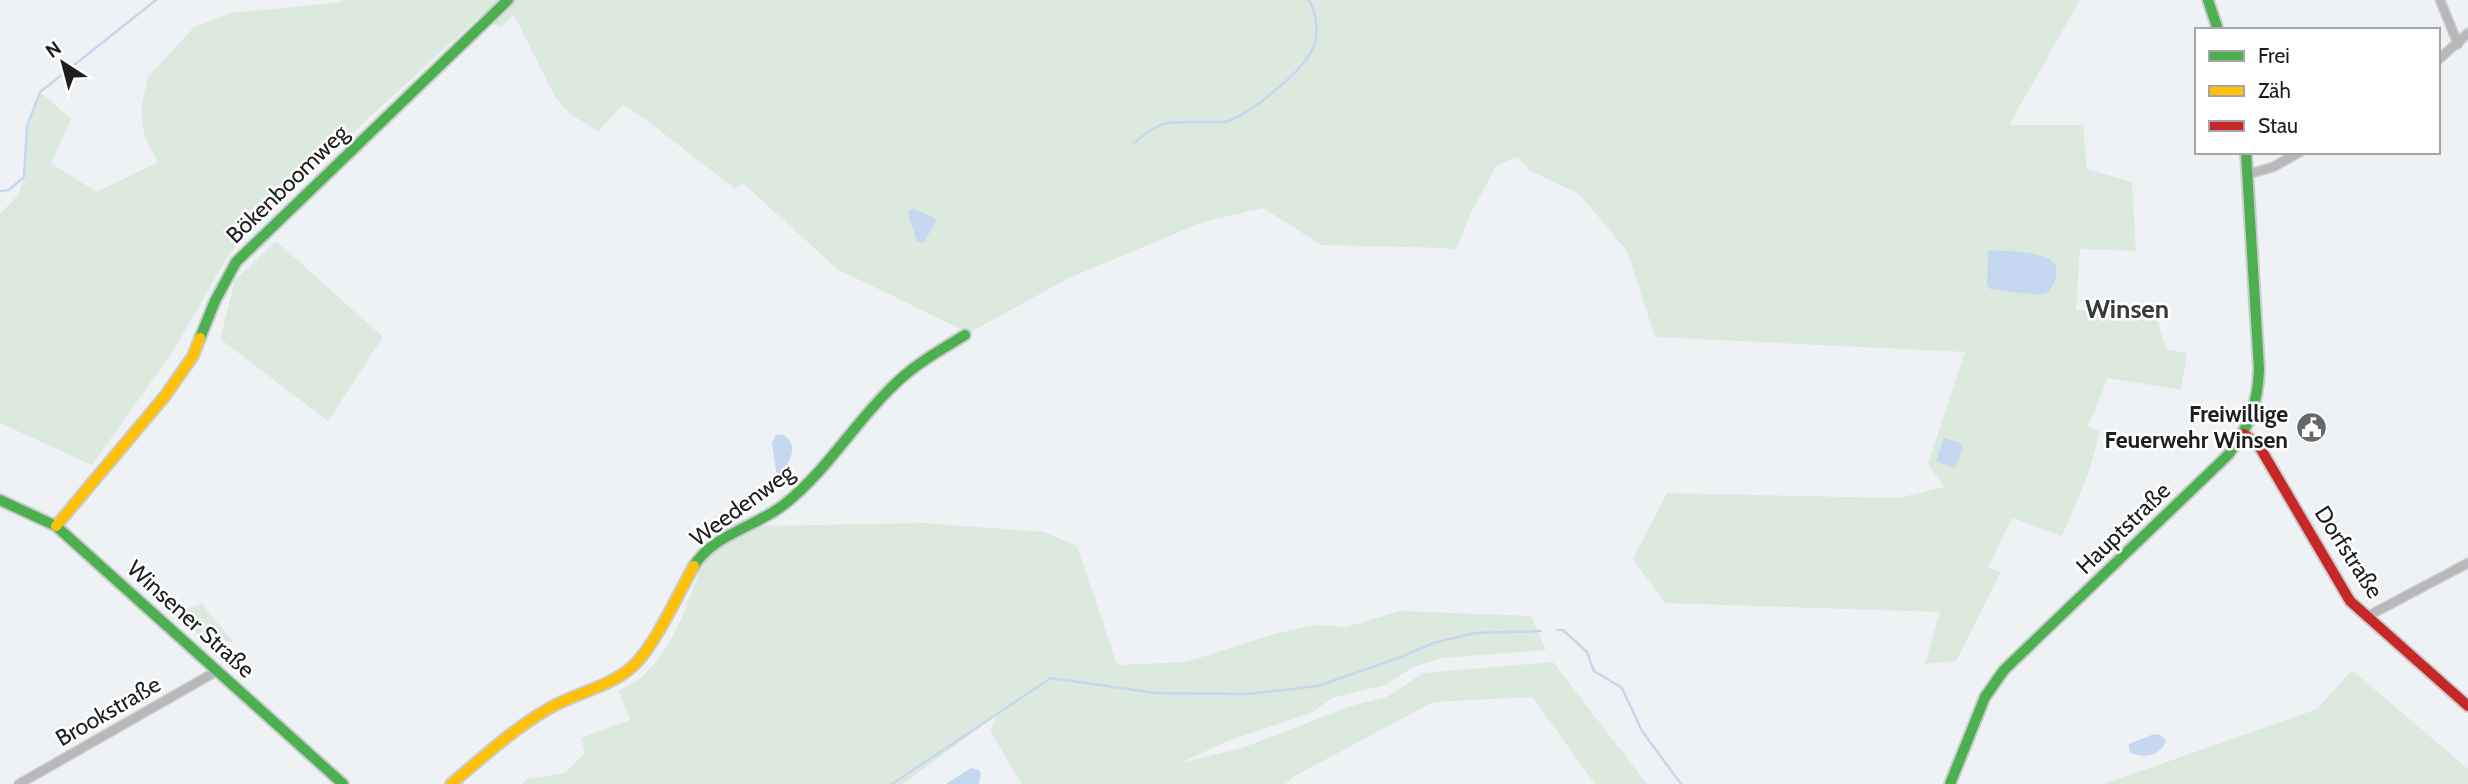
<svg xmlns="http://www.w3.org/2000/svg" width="2468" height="784" font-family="Cabin,sans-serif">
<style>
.green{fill:#dce9df}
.water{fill:#c6d8ef}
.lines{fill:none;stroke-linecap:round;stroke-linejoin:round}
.stream{stroke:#c6d8ef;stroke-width:2.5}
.street-casing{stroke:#cacccd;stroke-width:11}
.fast-casing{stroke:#cacccd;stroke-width:14}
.slow-casing{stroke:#cacccd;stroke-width:14}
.jam-casing{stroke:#cacccd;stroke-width:14}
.street{stroke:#bab7bb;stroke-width:8}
.fast{stroke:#4caf50;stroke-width:10}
.slow{stroke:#ffc107;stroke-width:10}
.jam{stroke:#c62828;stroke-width:10}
.labels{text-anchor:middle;stroke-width:5;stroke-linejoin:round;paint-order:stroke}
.street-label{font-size:23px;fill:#1d1e1f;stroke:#fff}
.poi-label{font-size:23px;font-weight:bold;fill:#1d1e1f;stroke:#fff;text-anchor:end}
.quarter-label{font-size:26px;font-weight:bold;fill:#383b3d;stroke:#fff}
</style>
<rect width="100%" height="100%" fill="#eff2f4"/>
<g class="green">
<polygon points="342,0 2080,0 2009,125 2083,125 2087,169 2132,182 2136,251 2080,249 2076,310 2155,312 2166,349 2187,353 2181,390 2108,378 2088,426 2100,432 2089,472 2062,536 2012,518 1988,567 2001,572 1956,661 1925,664 1940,612 1665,603 1633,559 1667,493 1898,498 1944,487 1928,464 1965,352 1655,337 1627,251 1579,194 1529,170 1518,157 1496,166 1471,213 1456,250 1445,248 1321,245 1263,208 1203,222 1069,278 969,333 837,269 743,183 735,189 645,119 623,105 598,131 570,114 555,97 514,15 500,28 479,17 326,157 265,208 226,259 173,351 92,465 0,423 0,214 19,194 24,177 27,126 40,92 71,119 51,163 97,192 158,162 144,135 141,108 148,77 194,27 231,13 343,2"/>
<polygon points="276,241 383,337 328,421 220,339 235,280"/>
<path d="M 924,523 L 1044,532 L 1077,546 L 1117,665 L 1186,662 L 1274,634 L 1314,625 L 1346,627 L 1400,611 L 1531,616 L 1546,650 L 1442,658 L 1413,667 L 1385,685 L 1332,698 L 1313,712 L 1225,742 L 1181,763 L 1242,748 L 1354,705 L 1387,697 L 1423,673 L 1553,662 L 1647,784 L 1595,784 L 1532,697 L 1433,702 L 1293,777 L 1285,784 L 1022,784 L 990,731 L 997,715 L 903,784 L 522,784 L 527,779 L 565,773 L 585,753 L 581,738 L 630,720 L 619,691 C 628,685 639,681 646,673 C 677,642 690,596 705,556 L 762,526 Z"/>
<polygon points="201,604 202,604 234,643 211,636 202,638 174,612"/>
<polygon points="2352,670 2468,769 2468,784 2104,784 2317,709"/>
</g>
<g class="water">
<polygon points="914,209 933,217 936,221 923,244 917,241 908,215 909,210"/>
<path d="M 1991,250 C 2020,253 2079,248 2048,293 L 2039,295 L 1990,289 L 1987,285 L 1988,252 Z"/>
<path d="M 783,434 C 802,448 788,463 777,478 L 772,443 L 776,435 Z"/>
<polygon points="1944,438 1960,443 1963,448 1956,465 1953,468 1936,461"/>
<path d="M 2154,734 L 2160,735 L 2166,740 C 2162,755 2145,759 2131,753 L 2129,749 L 2129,744 Z"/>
<polygon points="971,768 979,770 981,774 979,784 946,784"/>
</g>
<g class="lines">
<g class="stream">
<path d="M 1133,144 C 1163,117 1170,123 1207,122 C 1214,122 1222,123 1228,121 C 1251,113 1300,73 1311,52 C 1320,37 1317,14 1309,0"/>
<polyline points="0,191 9,190 24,177 27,126 40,92 156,0"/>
<polyline points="1557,630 1563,630 1587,652 1594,671 1622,688 1642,731 1681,784"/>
<polyline points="892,784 1051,678 1155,693 1247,694 1318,686 1401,657 1433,643 1475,633 1541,631"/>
</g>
<defs>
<g id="street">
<polyline points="2440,0 2458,44"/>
<polyline points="2438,60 2468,33"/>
<polyline points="2249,174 2273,167 2300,152"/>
<polyline points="2366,617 2468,563"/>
<polyline points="19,784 217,671"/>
</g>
<g id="fast">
<polyline points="2208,0 2218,30"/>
<polyline points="200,338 215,301 236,262 508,0"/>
<polyline points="0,500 56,526 343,784"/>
<path d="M 694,566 C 713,534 759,526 786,503 C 827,470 854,424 891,388 C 912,366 939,351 965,335"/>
<path d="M 1950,784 L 1985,697 L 2004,670 L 2228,455 C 2249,428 2258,403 2259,369 L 2246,152"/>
</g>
<g id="slow">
<polyline points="56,526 165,396 193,356 200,338"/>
<path d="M 451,784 C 482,758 512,730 548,709 C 576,692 614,687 637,662 C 657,641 679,592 694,566"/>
</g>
<polyline id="jam" points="2244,434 2259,446 2350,601 2468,706"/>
</defs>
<use href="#street" class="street-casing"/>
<use href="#fast" class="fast-casing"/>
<use href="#slow" class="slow-casing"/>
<use href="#jam" class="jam-casing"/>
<use href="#street" class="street"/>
<use href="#fast" class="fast"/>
<use href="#slow" class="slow"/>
<use href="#jam" class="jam"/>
</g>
<defs>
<symbol id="civic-disc" viewBox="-11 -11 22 22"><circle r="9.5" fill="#66686a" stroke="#fff"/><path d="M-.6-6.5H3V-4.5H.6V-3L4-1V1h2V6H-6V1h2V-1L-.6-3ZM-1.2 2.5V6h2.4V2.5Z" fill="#fff"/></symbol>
</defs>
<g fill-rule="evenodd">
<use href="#civic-disc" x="2294" y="410" width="35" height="35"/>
</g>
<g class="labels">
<g class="street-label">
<text transform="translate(287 184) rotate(-44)" y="8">Bökenboomweg</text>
<text transform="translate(742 505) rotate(-36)" y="8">Weedenweg</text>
<text transform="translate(2123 528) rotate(-44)" y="8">Hauptstraße</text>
<text transform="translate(2349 552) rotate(57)" y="8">Dorfstraße</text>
<text transform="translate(191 619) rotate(42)" y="8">Winsener Straße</text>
<text transform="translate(108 711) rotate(-30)" y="8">Brookstraße</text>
</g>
<g class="poi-label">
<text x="2288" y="422">Freiwillige<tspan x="2288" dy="26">Feuerwehr Winsen</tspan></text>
</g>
<g class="quarter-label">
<text x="2127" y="318">Winsen</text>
</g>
</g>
<rect x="2195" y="28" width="245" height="126" fill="#ffffff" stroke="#a5a5a5" stroke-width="2"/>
<rect x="2209" y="51" width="35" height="10" fill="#4caf50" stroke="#a5a5a5" stroke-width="2"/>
<text x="2258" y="63" font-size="21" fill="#1d1e1f">Frei</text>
<rect x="2209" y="86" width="35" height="10" fill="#ffc107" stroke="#a5a5a5" stroke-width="2"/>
<text x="2258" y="98" font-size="21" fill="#1d1e1f">Zäh</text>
<rect x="2209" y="121" width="35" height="10" fill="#c62828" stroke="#a5a5a5" stroke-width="2"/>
<text x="2258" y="133" font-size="21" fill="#1d1e1f">Stau</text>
<g transform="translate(63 63) rotate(324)" stroke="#ffffff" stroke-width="5" paint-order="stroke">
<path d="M0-5L12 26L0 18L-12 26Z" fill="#1d1e1f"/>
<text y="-10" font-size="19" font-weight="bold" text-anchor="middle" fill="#1d1e1f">N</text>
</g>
</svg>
